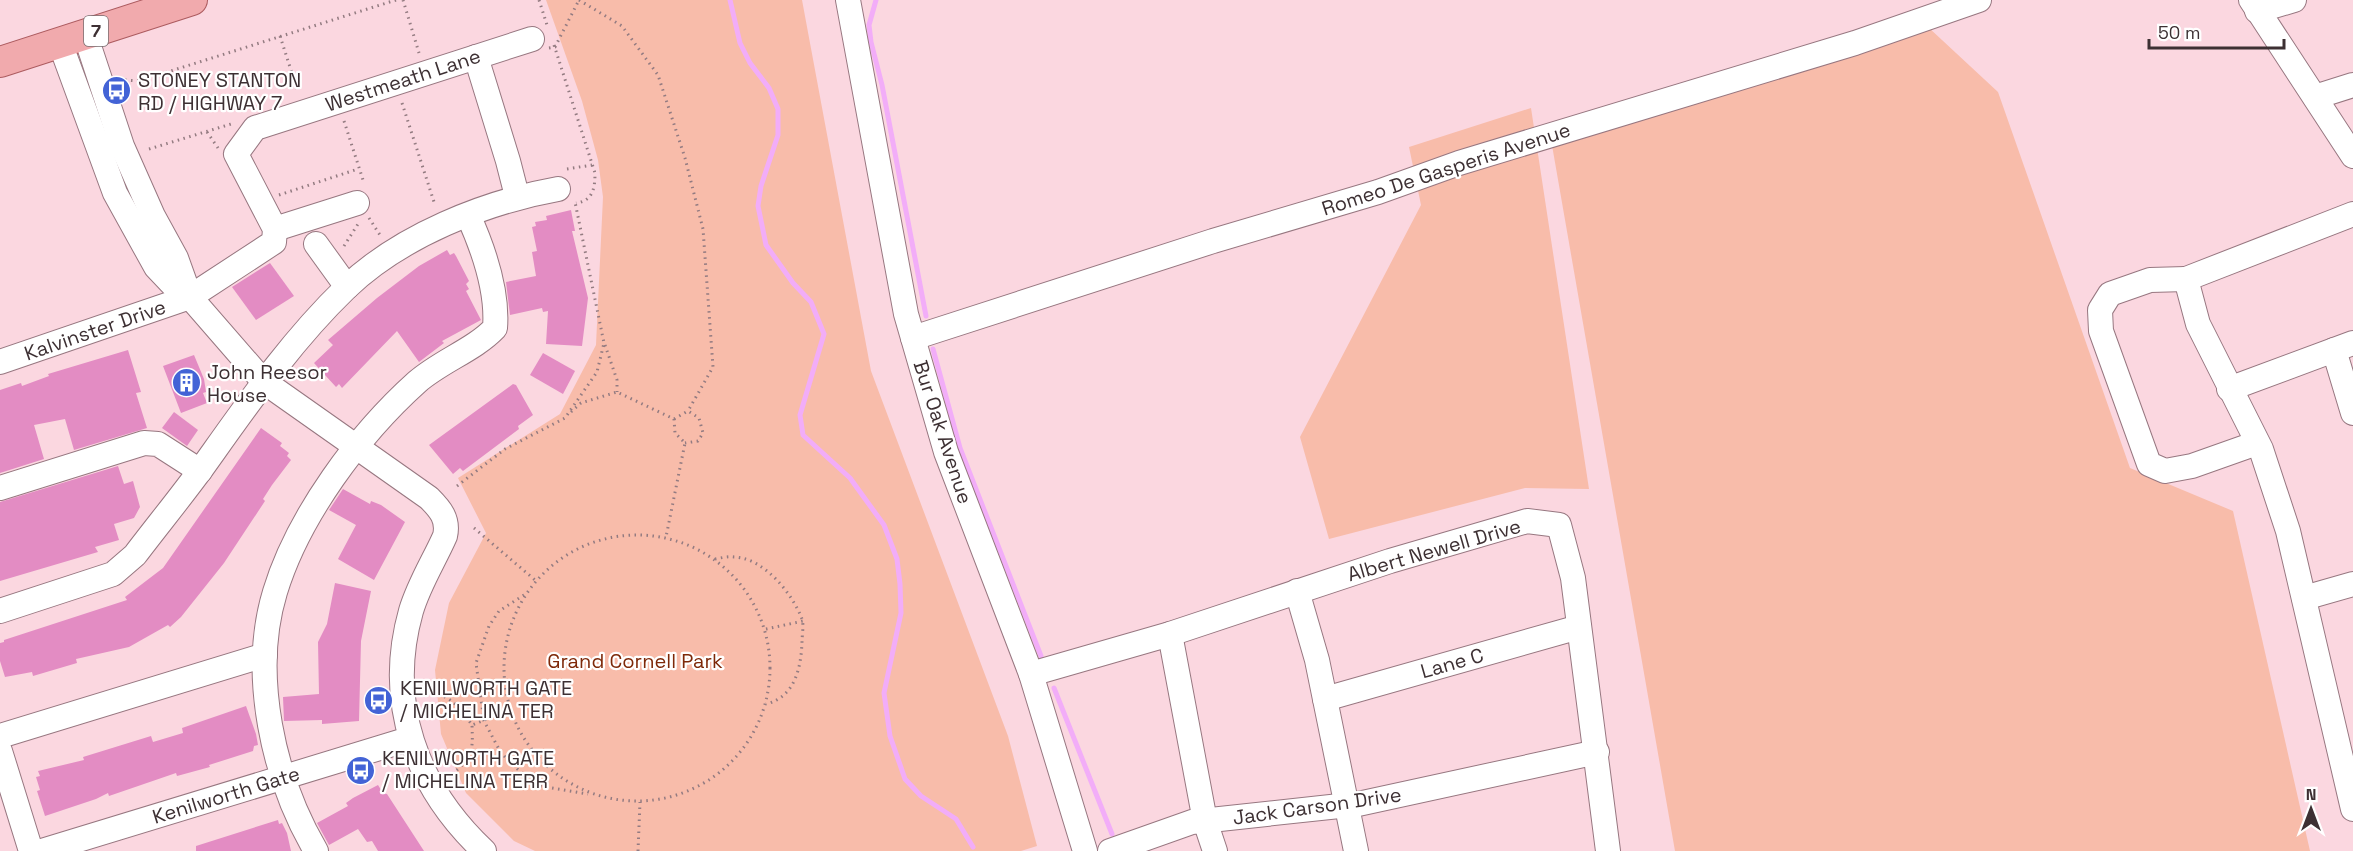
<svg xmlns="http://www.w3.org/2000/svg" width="2353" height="851" font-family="'Space Grotesk',sans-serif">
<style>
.green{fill:#f8bcaa}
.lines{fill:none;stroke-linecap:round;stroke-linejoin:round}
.stream{stroke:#f2adf8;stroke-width:5}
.building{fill:#e38cc3}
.minor-casing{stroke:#977780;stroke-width:26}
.major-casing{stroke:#ac5b5f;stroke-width:32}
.path{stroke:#937b81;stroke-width:3;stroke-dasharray:1.5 4.5;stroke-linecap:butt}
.minor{stroke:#fff;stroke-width:24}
.major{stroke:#f1aaad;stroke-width:30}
.labels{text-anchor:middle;stroke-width:4.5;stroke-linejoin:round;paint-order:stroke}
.shield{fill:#fff;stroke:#776e70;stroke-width:1.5}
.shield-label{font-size:18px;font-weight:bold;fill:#3d3033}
.poi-label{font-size:20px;fill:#3d3033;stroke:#fff;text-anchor:start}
.street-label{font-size:20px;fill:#3d3033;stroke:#fff}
.park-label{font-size:20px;fill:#7e2909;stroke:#fff}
</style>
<rect width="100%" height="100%" fill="#fbd7e0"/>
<g class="green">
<polygon points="546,0 802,0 871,371 1008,736 1037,846 1021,851 535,851 514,841 466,793 441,734 435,670 449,603 486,533 458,478 560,414 596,345 603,197 598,160 582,101"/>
<polygon points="1914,14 1998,92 2130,468 2233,511 2310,851 1675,851 1549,128"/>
<polygon points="1531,108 1589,489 1525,488 1329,539 1300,437 1421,205 1409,147"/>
</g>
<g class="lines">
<g class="stream">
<polyline points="730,0 740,43 750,63 769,88 778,109 778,135 761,186 758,206 766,245 793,283 811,302 824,334 800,415 803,435 850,478 884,525 897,559 900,584 901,613 884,693 890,736 905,779 921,796 956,819 973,847"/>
<polyline points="876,0 869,25 871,42 882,85 926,316"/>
<polyline points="933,349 960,448 1041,656"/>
<polyline points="1054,688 1112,834"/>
</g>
</g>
<g class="building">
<polygon points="571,210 575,231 572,231 588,298 582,346 546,344 548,311 543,312 542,308 510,315 506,282 536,276 532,252 537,251 532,227 536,226 535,222 547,220 546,216"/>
<polygon points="447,250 450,255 454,253 456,256 469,281 466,284 469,289 466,291 481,320 442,341 444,343 419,362 397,331 342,388 339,384 336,387 314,363 333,345 328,340 377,298 419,266"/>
<polygon points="270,263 294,296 256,320 232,287"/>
<polygon points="128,350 141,392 136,393 147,428 74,450 65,419 34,425 44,459 0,473 0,390 21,383 22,386 49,376 48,374"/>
<polygon points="543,353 575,371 563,394 530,375"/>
<polygon points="194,355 204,379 206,392 203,393 207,403 181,413 163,366"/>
<polygon points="513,384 516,385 533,415 518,426 519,429 463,471 460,468 453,474 429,445"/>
<polygon points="174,412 198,430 187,446 162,428"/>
<polygon points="261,428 282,443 280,446 289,453 287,456 291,460 272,485 263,499 265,501 224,563 181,617 170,627 168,625 129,647 76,659 77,663 33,676 32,672 5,677 0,661 0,643 4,642 4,640 127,600 125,597 163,568"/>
<polygon points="118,466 124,484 133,481 140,507 134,518 114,524 119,540 95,547 98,552 0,581 0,502"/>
<polygon points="343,489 370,504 371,501 381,505 405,522 374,580 338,559 356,525 329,510"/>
<polygon points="335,583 371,591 361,641 359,721 322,724 322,720 284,721 283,697 319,694 318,642 327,624"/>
<polygon points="246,706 256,734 258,745 254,746 253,751 209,765 210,767 177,776 176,773 109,796 108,793 96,799 45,816 37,791 40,790 36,777 40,776 38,771 84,760 83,757 151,736 153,742 183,733 182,728"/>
<polygon points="378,785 383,793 387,794 424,851 378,851 372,841 367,842 358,829 329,845 317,823 348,806 346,803 353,798"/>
<polygon points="278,820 279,824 282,823 287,833 291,851 196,851 196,846"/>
</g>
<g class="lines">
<defs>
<g id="minor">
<polyline points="848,0 906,314 946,452 1031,674 1085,851"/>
<polyline points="2251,0 2353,156"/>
<polyline points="2257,11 2294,0"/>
<polyline points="85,34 122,146 153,216 176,258 190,297"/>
<path d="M 60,43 L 115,193 L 156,267 L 174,286 L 190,297 L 263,381 L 429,498 C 440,509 449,519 445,536 C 434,561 419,584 411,611 C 385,703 416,787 484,851"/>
<polyline points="476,57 508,161 517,196"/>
<polyline points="2315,97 2353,85"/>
<polyline points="2353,214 2186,279 2198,324 2261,449 2288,531 2353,809"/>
<polyline points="275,229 357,203"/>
<polyline points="316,244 347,287"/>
<polyline points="2186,279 2150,280 2110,294 2100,310 2101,331 2149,464 2165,471 2192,466 2257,443"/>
<polyline points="913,338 1213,241 1378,192 1459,163 1855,43 1979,0"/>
<polyline points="2334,350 2353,413"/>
<polyline points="0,362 190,297 274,242 275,229 236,154 255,128 532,39"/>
<polyline points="2229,389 2353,343"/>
<polyline points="0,488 144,443 158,444 200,471"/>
<polyline points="1297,591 1317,660 1356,851"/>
<polyline points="2304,598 2353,584"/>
<path d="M 0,611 L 113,574 L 135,555 C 157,526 180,498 202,468 C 247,405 290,342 346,288 C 400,236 485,202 558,189"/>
<polyline points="1170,634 1205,821 1215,851"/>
<polyline points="1031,674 1170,634 1390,561 1527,521 1559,525 1573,578 1608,851"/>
<polyline points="1325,699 1579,627"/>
<polyline points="0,736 265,655"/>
<polyline points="0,751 31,851"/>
<polyline points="42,851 409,739"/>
<path d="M 316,851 C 273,778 250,674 275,592 C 298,516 359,434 417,382 C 441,361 474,350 495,328 C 498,291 483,248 468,215"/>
<polyline points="1110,851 1192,822 1358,804 1597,752"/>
</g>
<polyline id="major" points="0,62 192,0"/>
</defs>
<use href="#minor" class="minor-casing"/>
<use href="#major" class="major-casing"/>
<g class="path">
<polyline points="403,0 419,53"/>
<polyline points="539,0 547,25"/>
<polyline points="579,0 622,26 658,75 685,158 703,229 713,367 688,411"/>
<polyline points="280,36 298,92"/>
<path d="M 554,45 L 595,173 C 595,188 593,201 576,203"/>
<polyline points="549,48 555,47 579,0"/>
<polyline points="125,80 139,81 396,0"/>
<polyline points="402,103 435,205"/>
<polyline points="344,121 364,183"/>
<polyline points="207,132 218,148"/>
<polyline points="149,149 231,124"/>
<polyline points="567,169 592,165"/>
<polyline points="279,195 358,169"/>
<polyline points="369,218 380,235"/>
<polyline points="344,246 358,224"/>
<polyline points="605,345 617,380 617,392"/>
<polyline points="571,412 581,403 617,392 674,419 675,433 685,443 666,537"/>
<polyline points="674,419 688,411 699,418 703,433 698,441 685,443"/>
<polyline points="457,486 505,449 565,418 597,372 604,343 575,202"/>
<polyline points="474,528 535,580"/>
<circle cx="637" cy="668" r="133"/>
<path d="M 715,559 C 721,558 728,556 734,557 C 764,558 792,593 802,619 C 804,625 802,635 802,642 C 801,668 795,697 766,704"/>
<polyline points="524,595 499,611 489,626 476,663 484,721 501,753 534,785 588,794"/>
<polyline points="766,629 803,621"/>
<path d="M 427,691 C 452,697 458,705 472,725 L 509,710"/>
<path d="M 452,774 C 473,757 473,751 472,725"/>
<polyline points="638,851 640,802"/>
</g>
<use href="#minor" class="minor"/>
<use href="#major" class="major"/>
</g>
<defs>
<symbol id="bus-disc" viewBox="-11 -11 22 22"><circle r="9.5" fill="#4363d6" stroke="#fff"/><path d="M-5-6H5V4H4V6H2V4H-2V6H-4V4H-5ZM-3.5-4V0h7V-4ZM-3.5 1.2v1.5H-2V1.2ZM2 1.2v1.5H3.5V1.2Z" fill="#fff"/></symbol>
<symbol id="building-disc" viewBox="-11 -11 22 22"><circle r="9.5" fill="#4363d6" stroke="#fff"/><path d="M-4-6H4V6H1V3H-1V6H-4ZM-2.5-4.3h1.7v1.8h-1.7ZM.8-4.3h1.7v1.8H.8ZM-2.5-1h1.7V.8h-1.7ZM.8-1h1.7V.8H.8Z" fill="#fff"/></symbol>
</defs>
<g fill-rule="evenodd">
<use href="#bus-disc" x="100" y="74" width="33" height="33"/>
<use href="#building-disc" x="170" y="366" width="33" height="33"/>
<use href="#bus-disc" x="362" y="684" width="33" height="33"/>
<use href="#bus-disc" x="344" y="754" width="33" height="33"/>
</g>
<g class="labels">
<rect class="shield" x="84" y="16" width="24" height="30" rx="4.5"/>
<g class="shield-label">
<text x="96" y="37">7</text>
</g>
<g class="poi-label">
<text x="138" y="87">STONEY STANTON<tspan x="138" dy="23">RD / HIGHWAY 7</tspan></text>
<text x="207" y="379">John Reesor<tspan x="207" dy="23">House</tspan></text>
<text x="400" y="695">KENILWORTH GATE<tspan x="400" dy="23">/ MICHELINA TER</tspan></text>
<text x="382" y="765">KENILWORTH GATE<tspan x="382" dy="23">/ MICHELINA TERR</tspan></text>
</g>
<g class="street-label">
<text transform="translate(403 80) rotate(-18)" y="7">Westmeath Lane</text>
<text transform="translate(1446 169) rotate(-18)" y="7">Romeo De Gasperis Avenue</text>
<text transform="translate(95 330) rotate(-19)" y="7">Kalvinster Drive</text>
<text transform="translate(943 432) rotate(72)" y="7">Bur Oak Avenue</text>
<text transform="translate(1434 550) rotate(-16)" y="7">Albert Newell Drive</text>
<text transform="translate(1452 663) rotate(-16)" y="7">Lane C</text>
<text transform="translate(226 795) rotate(-17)" y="7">Kenilworth Gate</text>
<text transform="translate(1317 806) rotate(-8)" y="7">Jack Carson Drive</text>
</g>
<g class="park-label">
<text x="635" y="668">Grand Cornell Park</text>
</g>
</g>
<g transform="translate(2311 809)" stroke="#ffffff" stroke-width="4.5" paint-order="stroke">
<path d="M0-4.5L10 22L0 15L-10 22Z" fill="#3d3033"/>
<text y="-9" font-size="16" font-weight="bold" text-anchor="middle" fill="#3d3033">N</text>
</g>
<path d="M2149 39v9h135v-9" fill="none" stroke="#3d3033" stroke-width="3"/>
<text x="2158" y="39" font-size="18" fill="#3d3033" stroke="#ffffff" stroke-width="4.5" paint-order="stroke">50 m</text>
</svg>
